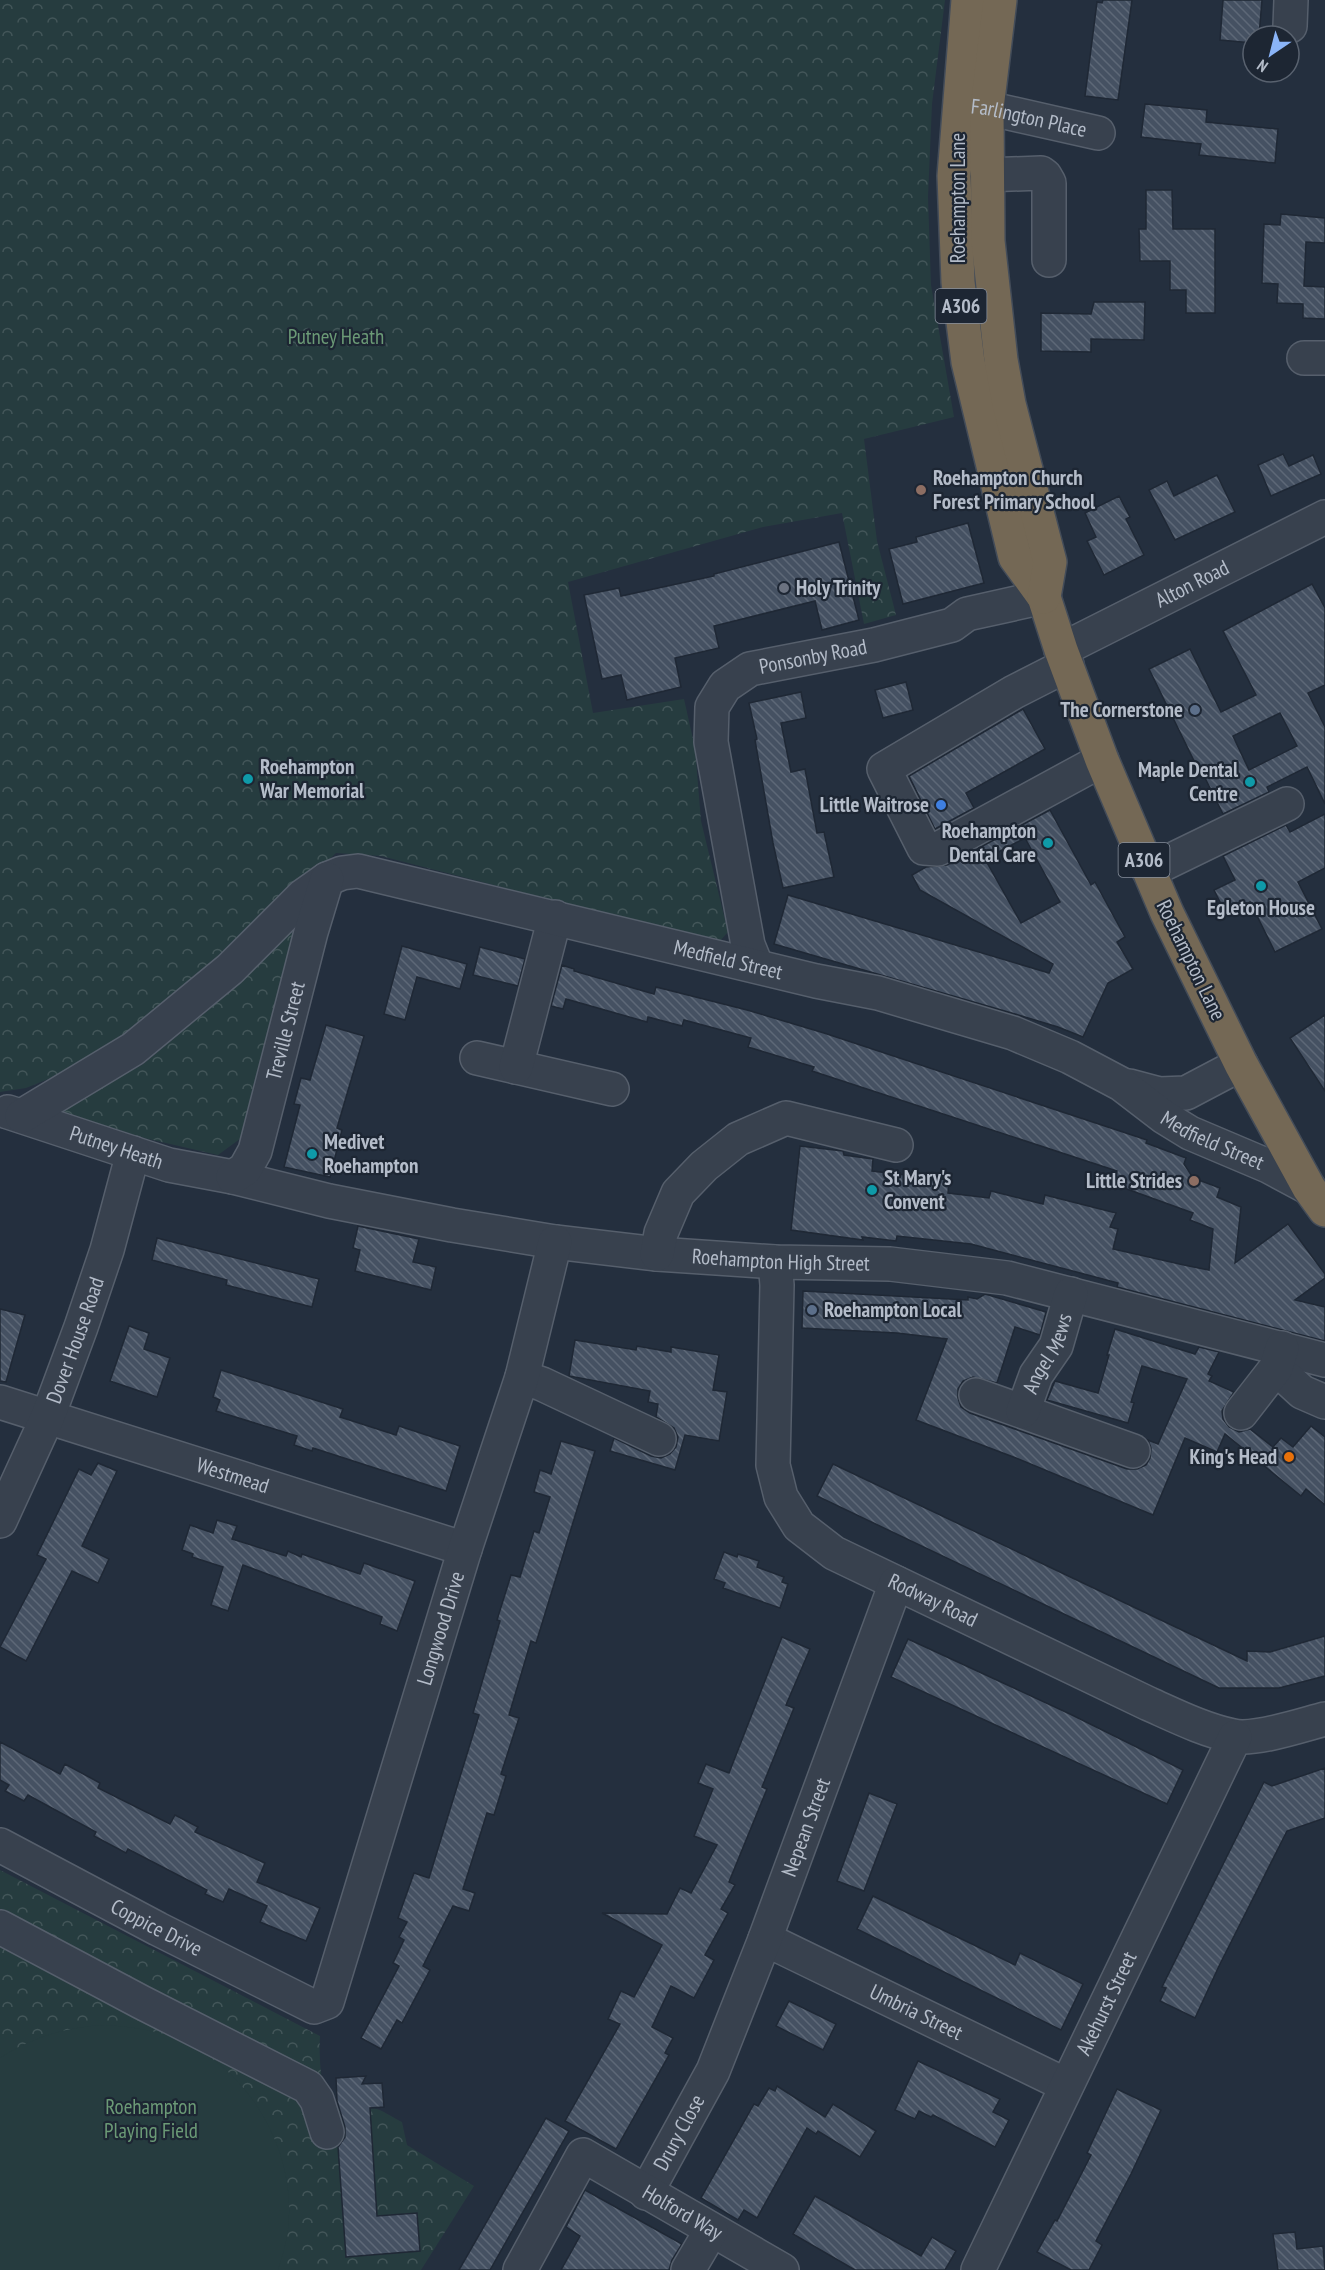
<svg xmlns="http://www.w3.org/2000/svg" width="1325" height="2270" font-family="'PT Sans Narrow',sans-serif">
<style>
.forest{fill:url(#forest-crowns)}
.pitch{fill:#263c3f}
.building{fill:url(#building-back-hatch);stroke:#1f2835;stroke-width:1.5;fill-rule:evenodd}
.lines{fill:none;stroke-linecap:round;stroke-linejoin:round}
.minor-casing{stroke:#565f6c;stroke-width:36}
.highway-casing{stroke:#434c59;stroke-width:36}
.minor{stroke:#38414e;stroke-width:33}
.highway{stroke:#746855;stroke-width:33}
.education-dot{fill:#8d6e63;stroke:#1d2633;stroke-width:2}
.worship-dot{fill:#6b7280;stroke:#1d2633;stroke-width:2}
.service-dot{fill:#5c6f8a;stroke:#1d2633;stroke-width:2}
.culture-dot{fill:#0f9aa8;stroke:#1d2633;stroke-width:2}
.shop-dot{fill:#3f7fe0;stroke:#1d2633;stroke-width:2}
.food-dot{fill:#e8710a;stroke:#1d2633;stroke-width:2}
.labels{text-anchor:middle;stroke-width:4.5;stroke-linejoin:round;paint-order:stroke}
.shield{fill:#1d2633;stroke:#878f9c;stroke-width:1.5}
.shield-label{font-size:20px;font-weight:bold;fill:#b4bcc9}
.street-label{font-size:21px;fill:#b4bcc9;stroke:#1d2633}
.park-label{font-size:21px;fill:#6b9a76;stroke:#1d2633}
.poi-label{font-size:21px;font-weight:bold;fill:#b4bcc9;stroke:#1d2633;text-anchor:start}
</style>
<defs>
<pattern id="forest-crowns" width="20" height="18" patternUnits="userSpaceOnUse" patternTransform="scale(1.5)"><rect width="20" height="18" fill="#263c3f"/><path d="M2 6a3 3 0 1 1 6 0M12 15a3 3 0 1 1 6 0" fill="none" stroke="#435659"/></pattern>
<pattern id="building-back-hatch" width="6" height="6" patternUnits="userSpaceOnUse" patternTransform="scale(1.5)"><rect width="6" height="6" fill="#455162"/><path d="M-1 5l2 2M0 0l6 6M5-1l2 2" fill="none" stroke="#5d6877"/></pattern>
</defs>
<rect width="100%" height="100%" fill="#242f3e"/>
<g class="forest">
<polygon points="0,0 945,0 932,104 928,197 931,285 954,417 864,439 877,541 896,615 864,624 842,513 763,527 568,582 593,713 684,699 695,748 701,821 728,932 718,943 381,856 336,853 206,976 110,1054 26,1088 0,1092"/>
<polygon points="287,931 297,933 244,1136 218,1155 144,1138 53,1109 142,1065 214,1005 267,946"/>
<path d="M 0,1870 L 320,2036 C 319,2051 319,2106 339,2109 C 350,2111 362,2106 372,2108 C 382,2109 393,2118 402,2122 L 407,2145 L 474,2186 L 421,2270 L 0,2270 Z"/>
</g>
<path class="pitch" d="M 105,2025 C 131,2027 156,2030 180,2040 C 252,2072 297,2153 288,2230 C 286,2244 282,2257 278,2270 L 0,2270 L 0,2058 C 33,2037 66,2027 105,2025 Z"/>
<g class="building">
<polygon points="1103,0 1132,0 1118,100 1085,96 1097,2 1102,3"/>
<polygon points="1223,0 1262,0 1259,36 1253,36 1253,43 1220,40"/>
<polygon points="1145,104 1207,110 1206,122 1278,129 1275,163 1199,155 1201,144 1141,137"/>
<polygon points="1146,190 1172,190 1173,229 1215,229 1215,313 1186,313 1186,290 1170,290 1170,261 1140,261 1139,229 1146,229"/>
<polygon points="1281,214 1325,218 1325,243 1306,242 1304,286 1325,287 1325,319 1303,318 1303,304 1277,303 1278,284 1262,283 1264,224 1280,225"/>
<polygon points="1094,302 1145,302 1144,340 1091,339 1091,352 1041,351 1041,313 1091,314"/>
<polygon points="1283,454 1289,466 1313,455 1321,474 1271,496 1258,465"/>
<polygon points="1217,475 1235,512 1175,540 1149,490 1167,481 1174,496"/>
<polygon points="1119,496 1130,517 1126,519 1144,555 1104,575 1087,541 1096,537 1085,513"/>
<polygon points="968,523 984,583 903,604 889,549 917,542 916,537"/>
<polygon points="839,542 859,620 822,630 815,601 714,626 719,648 675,658 681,687 627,700 621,675 602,679 584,595 619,588 621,596 714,576 714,574"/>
<path d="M 1312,584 L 1325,608 L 1325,685 L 1308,693 L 1325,727 L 1325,804 L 1307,767 L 1267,787 L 1269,792 L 1223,814 L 1201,770 L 1199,771 L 1149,669 L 1190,649 L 1221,712 L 1256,695 L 1223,631 ZM 1280,713 L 1297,746 L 1249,770 L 1233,736 Z"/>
<polygon points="906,682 913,710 883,718 875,690"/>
<polygon points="801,692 806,718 781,723 791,772 805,769 817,833 824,832 834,877 783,888 773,843 755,740 757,739 749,703"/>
<polygon points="1023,709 1045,749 966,793 974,808 935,829 909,776"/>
<path d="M 1050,810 L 1091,885 L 1095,882 L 1125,937 L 1117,942 L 1133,969 L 1108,983 L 1083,1037 L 1058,1027 L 1015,1014 L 774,944 L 788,895 L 1049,973 L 1053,964 L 920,890 L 912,875 L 926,867 L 947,865 ZM 1025,838 L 1060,902 L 1021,923 L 985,859 Z"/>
<polygon points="1325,814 1325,868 1298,882 1322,929 1275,952 1250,902 1226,914 1214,890 1235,880 1223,856 1286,825 1290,832"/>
<polygon points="402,946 467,964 460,989 417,977 405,1020 384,1014"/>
<polygon points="480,947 525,959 518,986 473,975"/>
<polygon points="562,965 574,969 574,971 654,994 656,987 747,1010 824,1033 1147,1140 1146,1143 1186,1158 1184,1164 1193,1178 1220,1188 1217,1197 1241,1207 1235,1263 1288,1224 1325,1274 1325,1278 1295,1300 1325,1307 1325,1341 1117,1287 1118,1283 971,1244 897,1236 896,1241 862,1237 863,1240 791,1230 800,1146 843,1151 844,1155 873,1159 872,1171 949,1180 948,1193 989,1198 991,1191 1043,1204 1045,1195 1116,1213 1110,1227 1118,1229 1113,1249 1184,1265 1209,1270 1213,1229 1190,1220 1193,1213 1113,1184 1117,1171 812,1071 814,1067 748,1047 751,1038 684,1020 682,1026 648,1017 647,1022 566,999 563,1009 551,1006"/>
<polygon points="1325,1015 1325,1091 1290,1038"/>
<polygon points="326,1025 364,1036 337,1128 342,1130 330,1177 284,1167 300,1105 294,1104 301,1078 310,1080"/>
<polygon points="358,1226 419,1239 413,1262 436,1267 431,1290 355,1271 360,1250 353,1248"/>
<polygon points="157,1238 319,1279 312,1307 226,1285 227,1280 152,1260"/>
<polygon points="803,1291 968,1300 968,1297 977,1299 985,1294 1046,1312 1040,1335 1015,1327 997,1383 973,1377 963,1381 958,1389 958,1398 961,1407 970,1413 1127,1469 1137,1469 1146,1465 1150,1458 1151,1448 1148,1440 1158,1444 1187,1379 1142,1366 1131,1402 1134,1403 1128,1423 1047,1400 1055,1381 1098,1393 1109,1355 1107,1355 1115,1329 1195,1354 1199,1347 1219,1352 1208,1374 1212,1376 1209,1381 1234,1392 1222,1411 1223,1419 1229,1427 1239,1432 1250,1429 1273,1447 1281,1438 1293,1447 1311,1426 1325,1437 1325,1505 1306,1489 1301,1496 1225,1434 1217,1452 1185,1438 1153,1515 1016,1458 916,1420 947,1339 897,1333 802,1328"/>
<polygon points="0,1309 25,1315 6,1382 0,1381"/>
<polygon points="129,1326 149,1333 144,1349 170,1358 157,1397 110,1381"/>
<polygon points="575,1340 636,1350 637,1346 671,1352 671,1347 719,1355 713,1390 727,1392 719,1441 685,1435 675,1470 610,1451 614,1438 651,1456 661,1458 670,1454 676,1447 678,1437 674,1428 656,1417 658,1404 648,1402 650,1391 569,1376"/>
<polygon points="221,1370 343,1409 340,1417 396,1435 399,1426 460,1446 446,1491 313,1448 312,1451 294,1445 297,1436 216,1411 220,1400 213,1397"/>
<polygon points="561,1441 595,1451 536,1643 531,1641 509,1715 519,1718 501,1774 506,1776 494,1815 487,1813 463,1889 475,1893 469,1911 453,1906 423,1966 430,1970 402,2023 397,2020 381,2049 361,2038 399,1966 393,1963 404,1940 399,1937 407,1922 398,1918 414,1873 429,1878 479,1715 473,1713 500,1621 497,1620 511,1575 520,1577 534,1531 539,1533 550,1497 534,1492 540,1470 551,1474"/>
<polygon points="98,1463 117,1471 82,1546 109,1559 98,1583 72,1571 26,1661 0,1647 46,1559 37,1555 79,1469 91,1475"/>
<polygon points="833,1464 1247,1661 1247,1651 1270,1652 1325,1636 1325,1676 1279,1688 1219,1688 817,1496"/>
<polygon points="217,1520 237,1526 232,1539 286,1556 288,1551 301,1557 302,1554 360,1574 364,1563 415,1581 397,1631 380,1624 382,1617 243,1565 228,1611 211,1605 223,1567 192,1557 193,1554 182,1550 190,1525 213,1533"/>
<polygon points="724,1552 737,1557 738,1554 759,1561 757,1567 784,1577 782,1582 788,1584 780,1608 723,1588 725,1583 714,1579"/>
<polygon points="782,1637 810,1649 786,1705 794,1708 762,1787 767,1789 729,1882 735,1885 721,1909 728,1913 705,1955 714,1960 694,1998 671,1986 652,2027 673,2038 665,2053 669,2055 616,2149 565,2121 620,2024 608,2019 621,1991 634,1997 662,1945 602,1913 667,1914 680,1888 691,1893 717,1845 694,1836 713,1789 698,1783 706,1764 729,1773"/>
<polygon points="908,1639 1070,1714 1183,1770 1167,1804 891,1677"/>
<polygon points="0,1742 60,1774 65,1764 100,1783 98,1788 170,1824 175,1815 198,1827 195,1832 265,1863 257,1882 320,1908 306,1941 260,1922 267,1906 229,1889 223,1902 205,1894 207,1890 128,1849 126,1853 94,1836 96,1832 28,1795 24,1801 5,1791 9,1785 0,1780"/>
<polygon points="1325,1768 1325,1818 1287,1831 1219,1966 1195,2018 1160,2001 1166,1988 1162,1987 1264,1782 1272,1786"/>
<polygon points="869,1793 897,1804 864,1891 837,1881"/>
<polygon points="873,1896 1015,1965 1020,1953 1083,1984 1061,2030 857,1929"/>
<polygon points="789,2001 836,2024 823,2050 776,2026"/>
<polygon points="918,2061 1000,2099 993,2112 1009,2120 995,2147 933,2115 931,2117 919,2111 915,2119 895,2110"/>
<polygon points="366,2076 362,2084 382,2083 384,2107 370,2108 377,2216 417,2213 420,2251 346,2257 338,2147 345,2137 345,2127 337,2101 336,2078"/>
<polygon points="777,2086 825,2117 833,2104 876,2131 860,2157 818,2131 816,2134 807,2128 757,2218 744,2210 738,2220 701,2198 754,2104 758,2106 769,2088 775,2091"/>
<polygon points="1117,2089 1161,2110 1131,2174 1096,2241 1102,2245 1089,2270 1071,2270 1037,2252 1055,2220 1057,2221 1091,2155 1087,2153"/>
<polygon points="546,2118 569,2131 490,2270 459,2270"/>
<polygon points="585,2190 682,2244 672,2260 669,2270 561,2270 580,2236 566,2227"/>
<polygon points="815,2196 921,2256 932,2237 956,2251 945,2270 855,2270 793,2234"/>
<polygon points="1295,2232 1297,2249 1323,2246 1325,2270 1278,2270 1273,2234"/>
</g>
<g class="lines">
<defs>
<g id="minor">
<polyline points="1290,26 1291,0"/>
<path id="s1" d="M 960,105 L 987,108 L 1098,133"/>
<polyline points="959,176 1041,173 1045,176 1049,183 1049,260"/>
<polyline points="1304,358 1325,358"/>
<path id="s2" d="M 1061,650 L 1325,517"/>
<polyline points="1067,665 1014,692 884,769 924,848 938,849 1102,760"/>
<polyline points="1149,871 1287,804"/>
<path id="s3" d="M 756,965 L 748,945 L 711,742 L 712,707 L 725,686 L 750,669 L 874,645 L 952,625 L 967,614 L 1044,597"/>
<polyline points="477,1058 612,1089"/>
<polyline points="516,1067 555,917"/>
<polyline points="1129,1086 1159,1094 1186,1093 1241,1064"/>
<path id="s4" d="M 8,1112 L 169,1165 L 233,1177 L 329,1201 L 452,1225 L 555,1242 L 657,1254 L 775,1262 L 890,1264 L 1007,1278 L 1325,1360"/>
<path id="s5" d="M 22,1116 L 133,1049 L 230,969 L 303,896 L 327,879 L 342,873 L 358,871 L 816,981 L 878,993 L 1013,1033 L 1070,1057 L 1121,1084 L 1164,1117 L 1190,1133 L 1268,1166 L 1309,1188"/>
<path id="s6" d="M 233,1177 L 245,1169 L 255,1151 L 311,932 L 327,879"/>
<polyline points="657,1254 661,1233 678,1193 704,1166 738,1139 786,1118 896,1145"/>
<path id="s7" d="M 775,1262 L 777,1285 L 773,1465 L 781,1497 L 799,1526 L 834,1553 L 1149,1704 C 1176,1716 1204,1730 1233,1736 C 1255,1741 1302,1725 1325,1719"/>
<polyline points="1276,1368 1302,1392 1325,1402"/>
<polyline points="522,1377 542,1384 659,1439"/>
<polyline points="976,1395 1133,1451"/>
<path id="s8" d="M 0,1402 L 465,1549"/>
<path id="s9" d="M 1023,1411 L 1036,1375 L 1056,1346 L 1071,1294"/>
<polyline points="1241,1413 1276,1368 1282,1348"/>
<path id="s10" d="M 0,1521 L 48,1416 L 81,1327 L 107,1250 L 133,1153"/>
<path id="s11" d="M 0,1845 L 158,1929 L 314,2007 L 327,2002 L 465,1549 L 522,1377 L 555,1242"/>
<polyline points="0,1927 141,2002 308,2087 317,2100 327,2132"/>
<path id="s12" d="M 765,1939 L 1066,2085"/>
<path id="s13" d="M 646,2193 L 713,2071 L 765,1939 L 896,1583"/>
<path id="s14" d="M 520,2270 L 583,2155 L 782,2270"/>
<polyline points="688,2270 711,2231"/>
<path id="s15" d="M 978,2270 L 1235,1737"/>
</g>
<g id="highway">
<polyline points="968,0 954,176 958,282 968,362 1015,557 1044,597 1061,650 1102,760 1167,913 1241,1064 1309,1188 1325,1210"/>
<polyline points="1000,0 987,108 988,241 1001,360 1009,404 1050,562 1044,597"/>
</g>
</defs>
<use href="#minor" class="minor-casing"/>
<use href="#highway" class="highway-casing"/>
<use href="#minor" class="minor"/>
<use href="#highway" class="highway"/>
</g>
<g class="education-dot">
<circle cx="921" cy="490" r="6"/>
<circle cx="1194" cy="1181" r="6"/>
</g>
<circle class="worship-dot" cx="784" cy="588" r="6"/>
<g class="service-dot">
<circle cx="1195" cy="710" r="6"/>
<circle cx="812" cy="1310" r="6"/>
</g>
<g class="culture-dot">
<circle cx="248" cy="779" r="6"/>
<circle cx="1250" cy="782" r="6"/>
<circle cx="1048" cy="843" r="6"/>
<circle cx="1261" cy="886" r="6"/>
<circle cx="312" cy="1154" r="6"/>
<circle cx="872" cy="1190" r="6"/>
</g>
<circle class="shop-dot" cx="941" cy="805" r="6"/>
<circle class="food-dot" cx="1289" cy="1457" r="6"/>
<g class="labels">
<g class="shield">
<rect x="935.5" y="289" width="51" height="34" rx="4.5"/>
<rect x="1118.5" y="843" width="51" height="34" rx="4.5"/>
</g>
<g class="shield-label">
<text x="961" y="313">A306</text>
<text x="1144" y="867">A306</text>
</g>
<g class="street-label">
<text dy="7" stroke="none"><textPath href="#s1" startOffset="70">Farlington Place</textPath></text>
<text transform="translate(958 198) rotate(-90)" y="7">Roehampton Lane</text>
<text dy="7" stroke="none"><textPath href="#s2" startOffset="147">Alton Road</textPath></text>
<text dy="7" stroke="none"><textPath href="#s3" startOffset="382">Ponsonby Road</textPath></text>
<text dy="7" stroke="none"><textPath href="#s5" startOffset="801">Medfield Street</textPath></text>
<text transform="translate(1191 960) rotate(64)" y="7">Roehampton Lane</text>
<text dy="7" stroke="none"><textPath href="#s6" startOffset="159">Treville Street</textPath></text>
<text dy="7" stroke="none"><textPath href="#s5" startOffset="1323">Medfield Street</textPath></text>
<text dy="7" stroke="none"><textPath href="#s4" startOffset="114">Putney Heath</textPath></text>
<text dy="7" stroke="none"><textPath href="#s4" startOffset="790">Roehampton High Street</textPath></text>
<text dy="7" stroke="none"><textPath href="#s10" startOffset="196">Dover House Road</textPath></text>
<text dy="7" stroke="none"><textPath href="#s9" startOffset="63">Angel Mews</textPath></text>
<text dy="7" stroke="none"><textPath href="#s8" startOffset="244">Westmead</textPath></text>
<text dy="7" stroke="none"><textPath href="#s7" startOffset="424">Rodway Road</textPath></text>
<text dy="7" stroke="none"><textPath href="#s11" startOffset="758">Longwood Drive</textPath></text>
<text dy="7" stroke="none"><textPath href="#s13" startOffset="400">Nepean Street</textPath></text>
<text dy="7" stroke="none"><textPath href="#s11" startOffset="177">Coppice Drive</textPath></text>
<text dy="7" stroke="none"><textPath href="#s15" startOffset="296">Akehurst Street</textPath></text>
<text dy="7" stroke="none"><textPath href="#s12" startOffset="168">Umbria Street</textPath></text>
<text dy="7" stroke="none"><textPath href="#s13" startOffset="69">Drury Close</textPath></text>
<text dy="7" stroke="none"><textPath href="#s14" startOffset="246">Holford Way</textPath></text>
</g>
<g class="park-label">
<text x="336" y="344">Putney Heath</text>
<text x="151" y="2114">Roehampton<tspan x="151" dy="24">Playing Field</tspan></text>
</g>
<g class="poi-label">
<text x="933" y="485">Roehampton Church<tspan x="933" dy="24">Forest Primary School</tspan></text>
<text x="796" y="595">Holy Trinity</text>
<text x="1183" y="717" text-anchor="end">The Cornerstone</text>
<text x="260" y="774">Roehampton<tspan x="260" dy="24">War Memorial</tspan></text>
<text x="1238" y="777" text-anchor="end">Maple Dental<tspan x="1238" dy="24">Centre</tspan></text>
<text x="929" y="812" text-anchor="end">Little Waitrose</text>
<text x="1036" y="838" text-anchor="end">Roehampton<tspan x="1036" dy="24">Dental Care</tspan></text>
<text x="1261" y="915" text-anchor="middle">Egleton House</text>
<text x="324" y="1149">Medivet<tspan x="324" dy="24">Roehampton</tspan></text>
<text x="884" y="1185">St Mary's<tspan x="884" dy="24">Convent</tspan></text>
<text x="1182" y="1188" text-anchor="end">Little Strides</text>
<text x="824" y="1317">Roehampton Local</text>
<text x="1277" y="1464" text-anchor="end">King's Head</text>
</g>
</g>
<g transform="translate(1271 54) rotate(215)"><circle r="28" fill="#1d2633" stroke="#59626f" stroke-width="1.5"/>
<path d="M0-4.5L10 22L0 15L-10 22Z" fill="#8ab4f8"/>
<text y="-9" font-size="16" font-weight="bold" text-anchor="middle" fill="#b4bcc9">N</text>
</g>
</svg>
